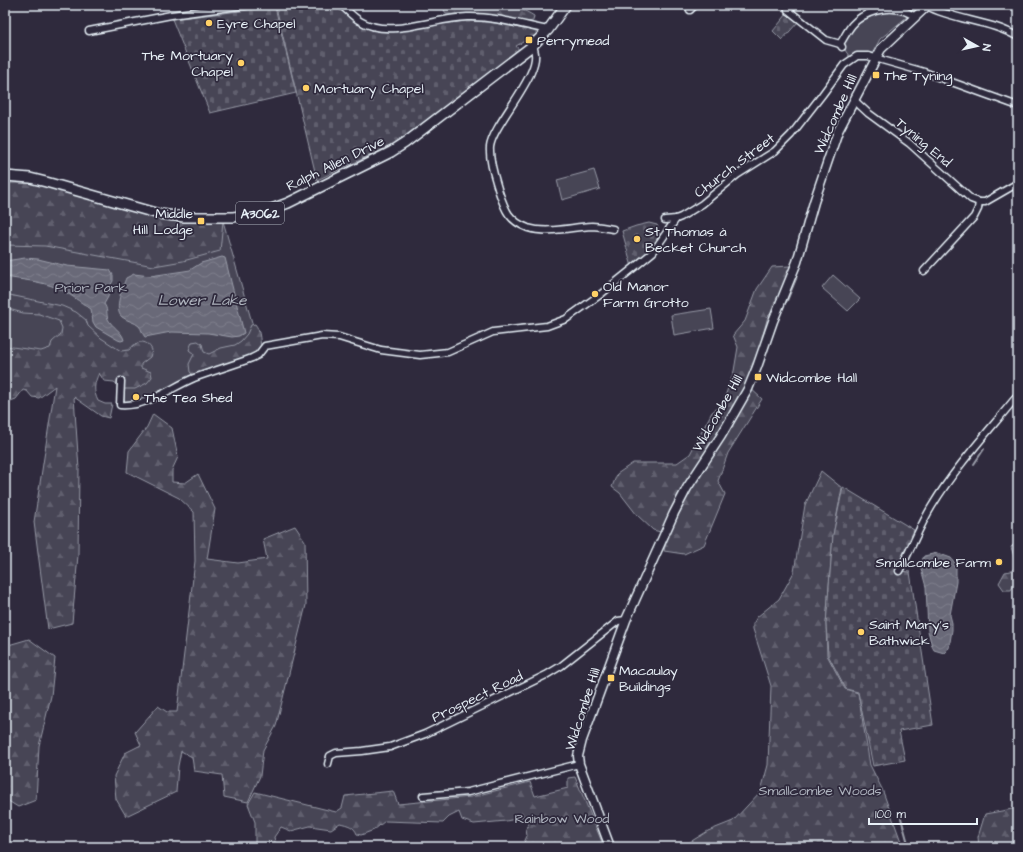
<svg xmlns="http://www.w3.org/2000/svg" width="1023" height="852" font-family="'Architects Daughter',sans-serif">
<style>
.green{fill:#464455;stroke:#979aa6}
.forest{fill:url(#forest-firs);stroke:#979aa6}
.cemetery{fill:url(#cemetery-stones);stroke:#979aa6}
.water{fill:url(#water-waves);stroke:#9c9fab}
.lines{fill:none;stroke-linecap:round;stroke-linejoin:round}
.stream{stroke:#9c9fab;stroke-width:2}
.street-casing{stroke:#e8f1f8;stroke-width:9}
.secondary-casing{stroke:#e8f1f8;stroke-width:11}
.primary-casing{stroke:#e8f1f8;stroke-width:12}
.street{stroke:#2f2a3d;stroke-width:6}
.secondary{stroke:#2f2a3d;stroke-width:8}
.primary{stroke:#2f2a3d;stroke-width:9}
.poi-dot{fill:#ffd166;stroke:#2f2a3d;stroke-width:1.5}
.labels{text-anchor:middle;stroke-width:3.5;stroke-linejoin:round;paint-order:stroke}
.shield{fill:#2f2a3d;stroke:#b0b5c0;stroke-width:1}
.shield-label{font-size:13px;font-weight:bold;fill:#e8f1f8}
.poi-label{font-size:14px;fill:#e8f1f8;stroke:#2f2a3d;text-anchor:start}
.street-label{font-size:14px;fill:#e8f1f8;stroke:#2f2a3d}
.park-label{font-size:14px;fill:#afb4bf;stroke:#2f2a3d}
.water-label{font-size:15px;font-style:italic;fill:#afb4be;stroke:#2f2a3d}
</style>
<defs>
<pattern id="forest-firs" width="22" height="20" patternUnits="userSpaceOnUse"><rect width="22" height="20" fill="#464455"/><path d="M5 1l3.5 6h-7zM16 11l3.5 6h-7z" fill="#615f6e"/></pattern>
<pattern id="cemetery-stones" width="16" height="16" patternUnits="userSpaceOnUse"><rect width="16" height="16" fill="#464455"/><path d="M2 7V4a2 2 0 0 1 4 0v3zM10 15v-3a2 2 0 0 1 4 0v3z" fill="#615f6e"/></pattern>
<pattern id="water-waves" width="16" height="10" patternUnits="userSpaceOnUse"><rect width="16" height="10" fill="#696978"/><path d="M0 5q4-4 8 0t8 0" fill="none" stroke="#7e7f8c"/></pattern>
</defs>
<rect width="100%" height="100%" fill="#2f2a3d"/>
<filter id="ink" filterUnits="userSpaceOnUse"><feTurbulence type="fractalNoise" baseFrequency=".025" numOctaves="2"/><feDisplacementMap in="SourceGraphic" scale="8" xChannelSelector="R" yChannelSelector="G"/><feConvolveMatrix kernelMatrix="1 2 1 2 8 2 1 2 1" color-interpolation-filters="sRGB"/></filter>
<g filter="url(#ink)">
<g class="green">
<path d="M 889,12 L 904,14 L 908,16 L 880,39 L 872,54 L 859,53 L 849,56 L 843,47 C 846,26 870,13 889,12 Z"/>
<polygon points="594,170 600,189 562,200 557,180"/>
<polygon points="5,183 153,216 170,221 223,221 259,347 146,401 124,404 125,382 90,372 5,381"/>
<polygon points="833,275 860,299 848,311 822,288"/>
<polygon points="711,309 714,328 674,335 671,315"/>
</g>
<g class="forest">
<path d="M 442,5 L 483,5 C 490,8 495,5 502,5 C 513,6 525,10 534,16 L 533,21 L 528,22 C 508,19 488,16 468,14 C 460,13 453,15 446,14 Z"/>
<polygon points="5,183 40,183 156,218 171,221 223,221 220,251 183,261 154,266 45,246 5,245"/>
<polygon points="790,266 797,278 787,302 768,316 758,353 752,367 748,386 762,399 728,453 718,481 725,494 704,545 684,554 664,551 668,534 653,530 637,515 620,493 612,487 617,474 633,463 677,463 690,454 712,412 722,405 734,371 738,347 733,335 745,321 757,289 772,267"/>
<path d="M 5,294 L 62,306 L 76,312 L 86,320 L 88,326 L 101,338 L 121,351 L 129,350 C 136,341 146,338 152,350 L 150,357 L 141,364 L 141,368 L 151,372 L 152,377 L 147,383 L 135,389 L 123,389 L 114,382 L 104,381 L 99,373 C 94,383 93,391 98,401 L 105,404 L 112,404 L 109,418 L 101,416 L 74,397 L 79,469 L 78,555 L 72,623 L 48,629 L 34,522 L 55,386 L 39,398 L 32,397 L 27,391 L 23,390 L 16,399 L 5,403 L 5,346 L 41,351 L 50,348 L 52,342 L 61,334 L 62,328 L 59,321 L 39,314 L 23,313 L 5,308 Z"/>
<path d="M 255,324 C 261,331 260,343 261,352 L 255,356 L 193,375 L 190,372 L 189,364 L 194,354 L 189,350 L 192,342 L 198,341 L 202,344 L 204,352 L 209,354 L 221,348 L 235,345 L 241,341 L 247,334 L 251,325 Z"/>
<polygon points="153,414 172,428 178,457 172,470 172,482 185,483 198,474 215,509 207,559 238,563 267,559 263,539 295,526 305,541 306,605 276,726 263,750 260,776 248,802 224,797 222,775 194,771 192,757 181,751 178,766 176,792 126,816 116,799 114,776 125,753 141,745 135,732 158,706 167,712 177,712 195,561 194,512 179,498 127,472 129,451 147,427"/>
<polygon points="821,471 842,488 833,535 826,624 827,655 845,689 858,693 870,765 882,789 903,847 682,847 708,831 733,821 761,791 768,765 771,686 753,629 753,624 757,617 779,599 794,572 805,505"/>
<polygon points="1014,544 1018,544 1018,578 1011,590 1004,590 999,583 1005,572 1011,571 1017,566 1011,547"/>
<polygon points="29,639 55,658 51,696 39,746 36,800 18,807 5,799 5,646"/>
<path d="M 575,777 L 604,847 L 522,847 L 527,836 L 526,829 L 534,813 L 516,819 L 506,821 L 474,824 L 462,820 L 459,812 L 449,817 L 443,823 L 385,821 L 374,830 L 361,835 L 357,834 C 354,826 348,825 340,823 L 331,829 L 310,826 L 291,831 L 281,827 L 274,837 L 276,847 L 255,847 L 255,822 L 248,804 L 255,792 L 336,812 L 342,808 L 345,796 L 393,791 L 398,804 L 471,797 L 530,782 L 535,796 L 568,788 L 568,778 Z"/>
<polygon points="1018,808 1018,847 979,847 978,837 985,814"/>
</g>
<g class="cemetery">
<polygon points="287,5 334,5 358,23 372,30 388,32 440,24 467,21 490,22 535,31 537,34 516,46 520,51 397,143 317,180 276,7"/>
<polygon points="275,7 296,93 210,113 172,19"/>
<polygon points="787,14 798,22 782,40 773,31"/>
<polygon points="649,223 657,225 661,238 653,248 632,267 622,231 636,226"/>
<polygon points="843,487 914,530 896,569 899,571 910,572 933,725 899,731 905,760 873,766 858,692 846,689 828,655 826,624 833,535"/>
</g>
<g class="water">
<path d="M 222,257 L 225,258 L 244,333 L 239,336 L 232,337 L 208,333 L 171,332 L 145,337 C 142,334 142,329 139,326 C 135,322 127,321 122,317 C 113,310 123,286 126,278 L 134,274 L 150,276 L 184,271 L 190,270 L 201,263 Z"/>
<path d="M 25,258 L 38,259 L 67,266 L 110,270 L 113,275 L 113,281 L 110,286 L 108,297 L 104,304 C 108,309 106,314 108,319 C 112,327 122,331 124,340 L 121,341 L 118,340 L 96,327 L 93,322 L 91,309 C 80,302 69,293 57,288 C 41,281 22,280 5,277 L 5,261 Z"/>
<polygon points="937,553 951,558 955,563 956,567 956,582 950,615 952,623 952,630 949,648 944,653 934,650 932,646 928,631 926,587 920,565 924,556"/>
</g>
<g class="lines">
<g class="stream">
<polyline points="974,464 984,449"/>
<polyline points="901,818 909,847"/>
</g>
<defs>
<g id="street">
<path d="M 341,5 C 347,10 353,17 360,21 C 389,39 434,18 467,17 C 494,16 522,25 548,30"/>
<polyline points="787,5 788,10 826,40 840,44"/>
<path d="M 927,6 C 956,21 990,20 1018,37"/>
<polyline points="690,10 695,5"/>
<polyline points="89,31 171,15 246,5"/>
<path d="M 532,46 C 549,67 493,122 490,147 C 489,162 495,178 499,192 C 505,210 509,221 528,228 C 548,234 571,227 592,226 C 599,226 606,228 613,229"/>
<path d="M 842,47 L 840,44 C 844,38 847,31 852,25 C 863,12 887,5 904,11 C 908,12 911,15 915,16"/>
<polyline points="854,100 868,113 909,143 971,199 979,202 985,202 1018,183"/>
<polyline points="665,220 676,219 681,217 702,204 737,175 775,151 791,135 822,95 844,65 857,56 868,56 924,72 1018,106"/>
<polyline points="924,271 974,217 978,209 979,202"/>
<path d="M 121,381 L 120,405 C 148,407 170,388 194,378 C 213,371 233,365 252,358 L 258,355 L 265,346 L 322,336 L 339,337 L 381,350 L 420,355 L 448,352 L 493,332 L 547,326 L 566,319 L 601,294 L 631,270 L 653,252 L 676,219"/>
<path d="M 899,571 C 911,550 919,527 932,506 C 956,466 989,431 1018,395"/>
<polyline points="328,764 330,756 336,753 362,751 390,747 425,734 546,675 561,666 618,621 626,620"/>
<polyline points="423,796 468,792 579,764"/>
</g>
<polyline id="secondary" points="610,847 579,764 578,756 582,740 626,620 674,513 687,488 721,436 748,389 757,367 773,321 797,262 814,202 838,131 881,49 928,5"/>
<polyline id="primary" points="5,176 30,178 46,182 159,214 184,217 233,217 261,213 288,203 391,152 405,143 532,46 548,30 566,5"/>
</defs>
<use href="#street" class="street-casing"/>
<use href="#secondary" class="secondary-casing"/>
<use href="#primary" class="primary-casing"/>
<use href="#street" class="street"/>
<use href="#secondary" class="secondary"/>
<use href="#primary" class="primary"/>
</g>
</g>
<g class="poi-dot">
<circle cx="209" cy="23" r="4"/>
<rect x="525" y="36" width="8" height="8" rx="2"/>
<circle cx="241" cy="63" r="4"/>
<rect x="872" y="71" width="8" height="8" rx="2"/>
<circle cx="306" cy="88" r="4"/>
<rect x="197" y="217" width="8" height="8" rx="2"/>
<circle cx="637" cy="239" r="4"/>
<circle cx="595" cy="294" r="4"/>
<rect x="754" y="373" width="8" height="8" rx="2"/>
<circle cx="136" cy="397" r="4"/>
<circle cx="999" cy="562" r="4"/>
<circle cx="861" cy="632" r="4"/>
<rect x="607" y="674" width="8" height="8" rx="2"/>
</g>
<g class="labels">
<rect class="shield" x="236" y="202" width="48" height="22" rx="3"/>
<g class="shield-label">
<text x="260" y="218">A3062</text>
</g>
<g class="poi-label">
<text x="217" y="28">Eyre Chapel</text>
<text x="537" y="45">Perrymead</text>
<text x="233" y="60" text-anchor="end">The Mortuary<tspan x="233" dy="16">Chapel</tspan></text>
<text x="884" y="80">The Tyning</text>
<text x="314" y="93">Mortuary Chapel</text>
<text x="193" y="218" text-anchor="end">Middle<tspan x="193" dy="16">Hill Lodge</tspan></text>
<text x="645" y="236">St Thomas à<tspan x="645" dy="16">Becket Church</tspan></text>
<text x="603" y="291">Old Manor<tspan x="603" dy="16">Farm Grotto</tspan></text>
<text x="766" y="382">Widcombe Hall</text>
<text x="144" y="402">The Tea Shed</text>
<text x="991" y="567" text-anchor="end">Smallcombe Farm</text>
<text x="869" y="629">Saint Mary's<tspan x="869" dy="16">Bathwick</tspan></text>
<text x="619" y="675">Macaulay<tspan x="619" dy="16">Buildings</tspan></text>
</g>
<g class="street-label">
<text transform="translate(835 114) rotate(-66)" y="5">Widcombe Hill</text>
<text transform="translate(924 142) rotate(40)" y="5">Tyning End</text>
<text transform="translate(335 163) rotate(-26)" y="5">Ralph Allen Drive</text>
<text transform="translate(734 165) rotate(-37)" y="5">Church Street</text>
<text transform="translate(717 413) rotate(-60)" y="5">Widcombe Hill</text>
<text transform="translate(477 696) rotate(-26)" y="5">Prospect Road</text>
<text transform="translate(582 709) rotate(-72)" y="5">Widcombe Hill</text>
</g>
<g class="park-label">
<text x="91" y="292">Prior Park</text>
<text x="820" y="795">Smallcombe Woods</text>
<text x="562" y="823">Rainbow Wood</text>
</g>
<g class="water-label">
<text x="202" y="305">Lower Lake</text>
</g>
</g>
<rect width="1023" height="852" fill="none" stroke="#2f2a3d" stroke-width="20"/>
<rect x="10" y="10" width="1003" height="832" fill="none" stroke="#e8f1f8" stroke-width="1.5" filter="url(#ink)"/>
<g transform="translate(977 46) rotate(98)" stroke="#2f2a3d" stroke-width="3" paint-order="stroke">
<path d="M0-3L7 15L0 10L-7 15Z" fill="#e8f1f8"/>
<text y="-6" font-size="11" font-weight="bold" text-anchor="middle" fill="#e8f1f8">N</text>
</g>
<path d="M869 818v6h108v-6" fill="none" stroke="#e8f1f8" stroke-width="2"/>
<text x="875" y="818" font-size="12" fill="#e8f1f8" stroke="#2f2a3d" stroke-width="3" paint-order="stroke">100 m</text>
</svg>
